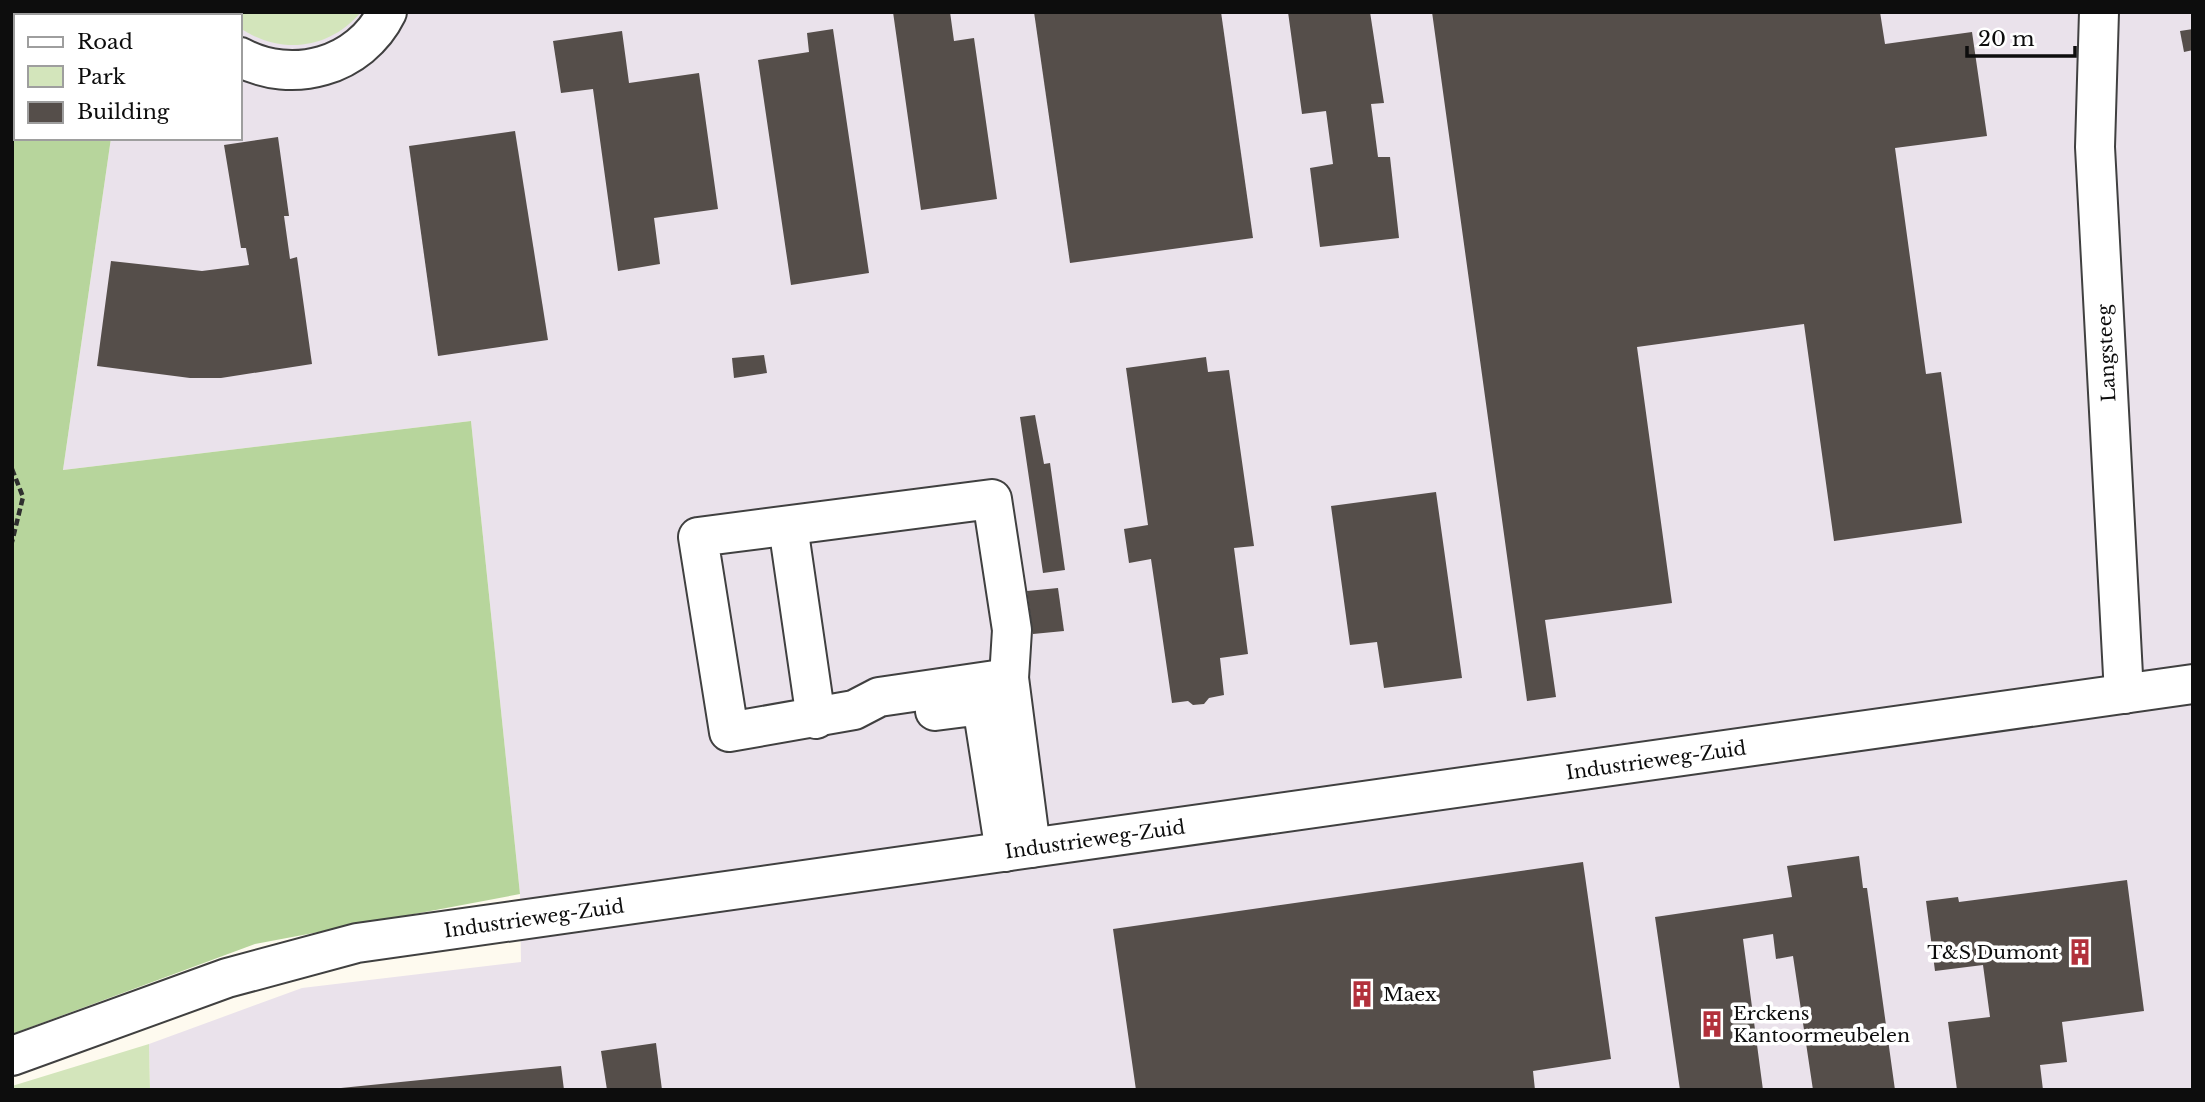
<svg xmlns="http://www.w3.org/2000/svg" width="2205" height="1102" font-family="'Libre Baskerville',serif">
<style>
.industrial{fill:#eae2eb}
.green{fill:#d3e5bb}
.forest{fill:#b7d59c}
.building{fill:#554e4a}
.lines{fill:none;stroke-linecap:round;stroke-linejoin:round}
.minor-casing{stroke:#404040;stroke-width:42}
.path{stroke:#2f2f2f;stroke-width:4.5;stroke-dasharray:7 3.5;stroke-linecap:butt}
.minor{stroke:#fff;stroke-width:38}
.labels{text-anchor:middle;stroke-width:7;stroke-linejoin:round;paint-order:stroke}
.street-label{font-size:19px;fill:#0d0d0d;stroke:#fff}
.poi-label{font-size:19px;fill:#0d0d0d;stroke:#fff;text-anchor:start}
</style>
<rect width="100%" height="100%" fill="#fefaef"/>
<polygon class="industrial" points="129,12 2193,12 2193,1090 150,1090 149,1044 302,988 521,962 520,894 471,421 63,470 111,138 240,138 240,16 129,16"/>
<g class="green">
<path d="M 224,12 L 361,12 C 329,50 280,55 240,28 L 240,16 L 227,16 Z"/>
<polygon points="149,1044 150,1090 12,1090 12,1086"/>
</g>
<polygon class="forest" points="18,12 129,12 129,16 16,16 16,138 111,138 63,470 471,421 520,894 255,944 12,1034 12,14"/>
<g class="building">
<polygon points="893,12 950,12 954,41 974,38 997,199 921,210"/>
<polygon points="1034,12 1221,12 1253,238 1070,263"/>
<polygon points="1288,12 1370,12 1384,103 1371,104 1378,157 1390,157 1399,238 1320,247 1310,168 1333,164 1326,111 1302,114"/>
<polygon points="1432,12 1880,12 1885,44 1972,32 1987,136 1895,148 1926,374 1941,372 1962,523 1834,541 1804,324 1637,347 1672,603 1545,620 1556,697 1527,701"/>
<polygon points="833,29 869,273 791,285 758,60 809,52 807,33"/>
<polygon points="2193,29 2193,50 2184,52 2180,31"/>
<polygon points="622,31 629,83 699,73 718,209 654,218 660,264 618,271 593,89 561,93 553,41"/>
<polygon points="515,131 548,340 438,356 409,146"/>
<polygon points="278,137 289,216 284,216 290,259 297,257 312,364 221,378 190,378 97,366 111,261 202,271 249,265 246,248 241,248 224,145"/>
<polygon points="764,355 767,373 734,378 732,358"/>
<polygon points="1206,357 1208,372 1229,370 1254,546 1234,548 1248,654 1220,658 1224,695 1209,698 1204,704 1193,705 1188,701 1172,703 1151,559 1129,563 1124,529 1148,525 1126,368"/>
<polygon points="1035,415 1044,464 1050,463 1065,570 1043,573 1020,417"/>
<polygon points="1436,492 1462,678 1384,688 1377,642 1350,645 1331,506"/>
<polygon points="1058,588 1064,631 1033,634 1027,591"/>
<polygon points="1859,856 1863,888 1867,888 1895,1090 1813,1090 1793,956 1776,959 1773,934 1743,939 1763,1090 1680,1090 1655,917 1792,897 1787,866"/>
<polygon points="1583,862 1611,1059 1533,1071 1535,1090 1136,1090 1113,929"/>
<polygon points="2127,880 2144,1011 2062,1022 2067,1062 2040,1065 2043,1090 1957,1090 1948,1022 1990,1017 1983,965 1935,971 1926,901 1958,897 1959,902"/>
<polygon points="656,1043 662,1090 607,1090 601,1051"/>
<polygon points="561,1066 564,1090 341,1090 341,1088"/>
</g>
<g class="lines">
<defs>
<g id="minor">
<polyline points="195,12 197,16"/>
<polyline points="2099,12 2095,147 2124,694"/>
<path d="M 240,57 C 292,85 360,67 387,12"/>
<polyline points="788,526 816,719"/>
<polyline points="1009,678 879,697 854,710 729,732 698,537 992,499 1012,630 1009,678 1031,848"/>
<polyline points="935,711 982,705 1005,852"/>
<polyline points="12,1056 227,978 357,943 2193,684"/>
</g>
</defs>
<use href="#minor" class="minor-casing"/>
<polyline class="path" points="12,469 23,497 12,542"/>
<use href="#minor" class="minor"/>
</g>
<defs>
<symbol id="building-bare" viewBox="-9 -9 18 18"><path d="M-4-6H4V6H1V3H-1V6H-4ZM-2.5-4.3h1.7v1.8h-1.7ZM.8-4.3h1.7v1.8H.8ZM-2.5-1h1.7V.8h-1.7ZM.8-1h1.7V.8H.8Z" fill="#b2303b" stroke="#fff" stroke-width="2.5" paint-order="stroke"/></symbol>
</defs>
<g fill-rule="evenodd">
<use href="#building-bare" x="2061" y="933" width="38" height="38"/>
<use href="#building-bare" x="1343" y="975" width="38" height="38"/>
<use href="#building-bare" x="1693" y="1005" width="38" height="38"/>
</g>
<g class="labels">
<g class="street-label">
<text transform="translate(2106 353) rotate(-93)" y="7">Langsteeg</text>
<text transform="translate(1656 760) rotate(-8)" y="7">Industrieweg-Zuid</text>
<text transform="translate(1095 839) rotate(-8)" y="7">Industrieweg-Zuid</text>
<text transform="translate(534 918) rotate(-8)" y="7">Industrieweg-Zuid</text>
</g>
<g class="poi-label">
<text x="2059" y="959" text-anchor="end">T&amp;S Dumont</text>
<text x="1383" y="1001">Maex</text>
<text x="1733" y="1020">Erckens<tspan x="1733" dy="22">Kantoormeubelen</tspan></text>
</g>
</g>
<rect width="2205" height="1102" fill="none" stroke="#0d0d0d" stroke-width="28"/>
<rect x="14" y="14" width="228" height="126" fill="#ffffff" stroke="#9e9e9e" stroke-width="2"/>
<rect x="28" y="37" width="35" height="10" fill="#ffffff" stroke="#9e9e9e" stroke-width="2"/>
<text x="77" y="49" font-size="21" fill="#0d0d0d">Road</text>
<rect x="28" y="66" width="35" height="21" fill="#d3e5bb" stroke="#9e9e9e" stroke-width="2"/>
<text x="77" y="84" font-size="21" fill="#0d0d0d">Park</text>
<rect x="28" y="102" width="35" height="21" fill="#554e4a" stroke="#9e9e9e" stroke-width="2"/>
<text x="77" y="119" font-size="21" fill="#0d0d0d">Building</text>
<path d="M1967 46v10h108v-10" fill="none" stroke="#0d0d0d" stroke-width="3.5"/>
<text x="1978" y="46" font-size="21" fill="#0d0d0d" stroke="#ffffff" stroke-width="5" paint-order="stroke">20 m</text>
</svg>
